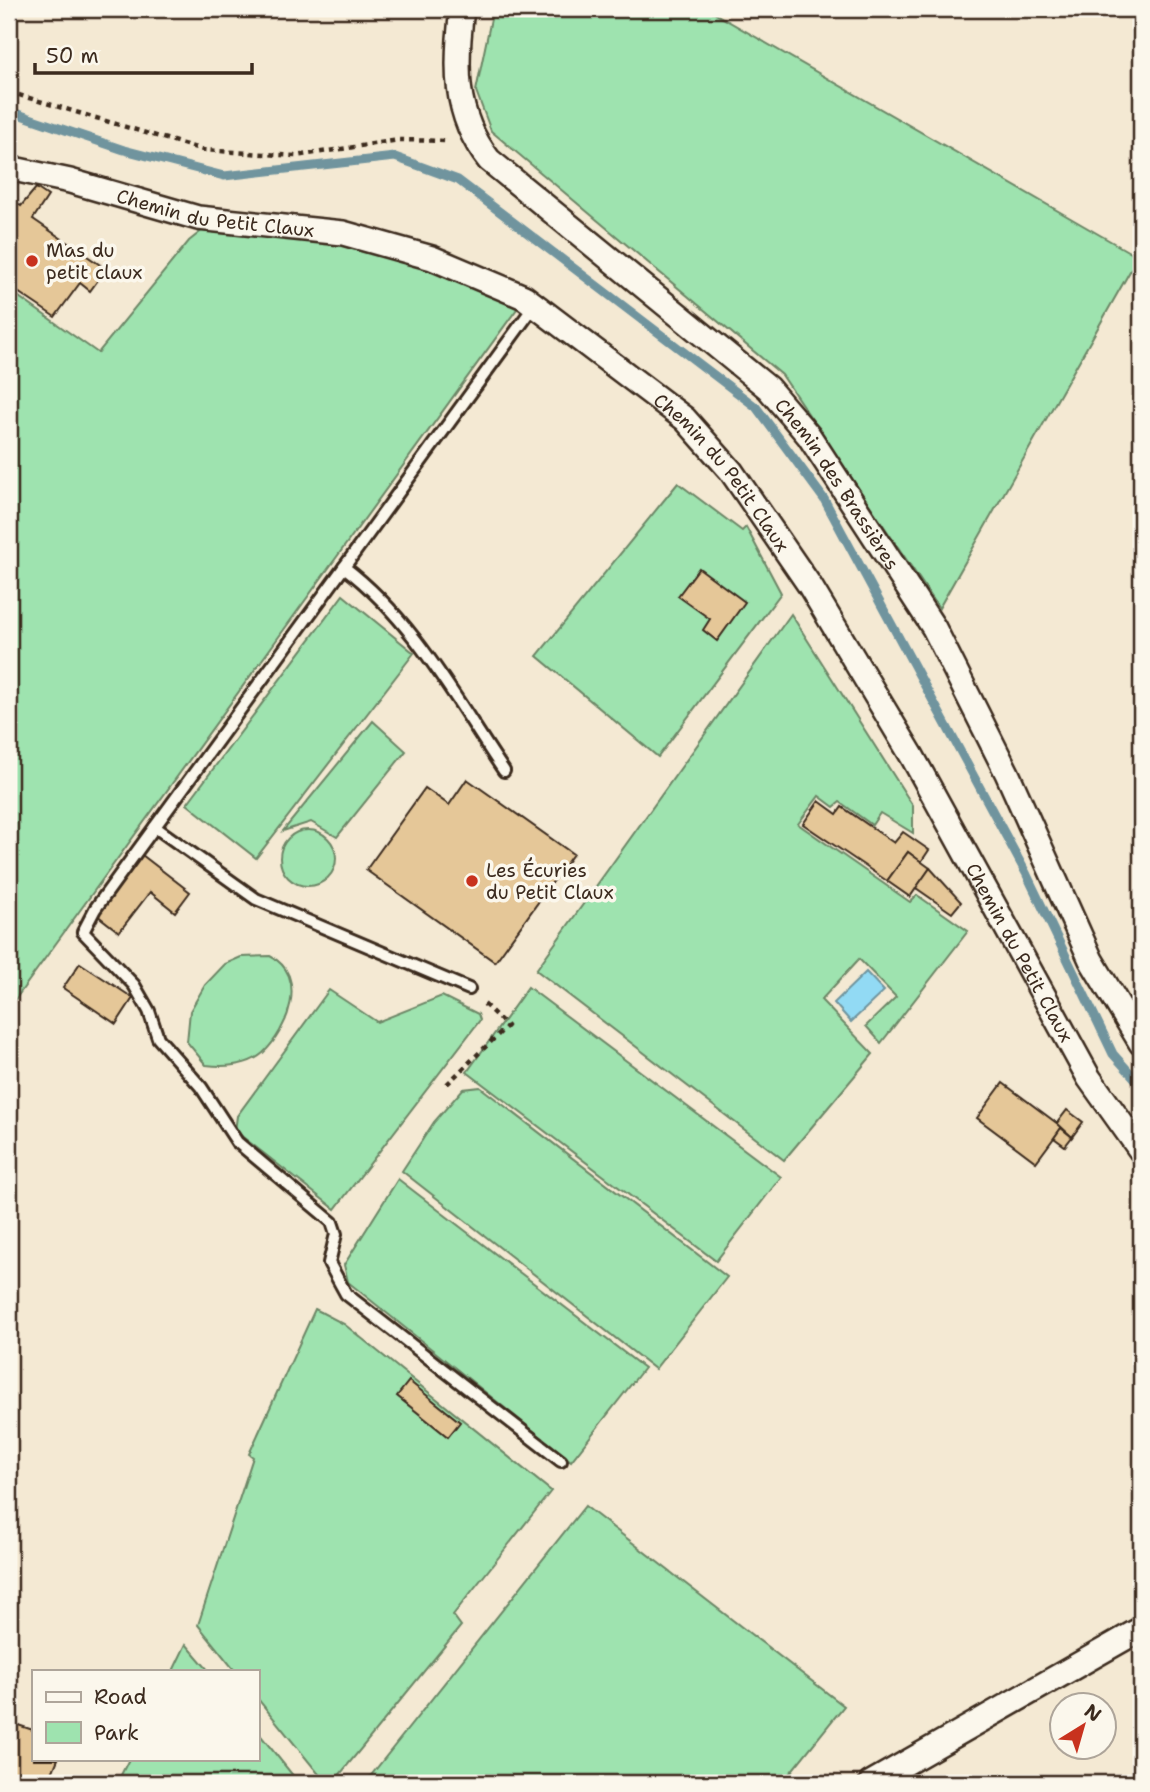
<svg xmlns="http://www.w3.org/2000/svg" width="1150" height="1792" font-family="'Shantell Sans',sans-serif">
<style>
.green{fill:#9ee3af;stroke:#6c8666;stroke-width:2}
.water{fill:#92daf4;stroke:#6f949e;stroke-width:2}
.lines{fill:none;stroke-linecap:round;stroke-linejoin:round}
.stream{stroke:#6f949e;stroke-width:9}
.building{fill:#e5c798;stroke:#3b2a1e;stroke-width:2}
.lane-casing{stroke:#3b2a1e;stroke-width:16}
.street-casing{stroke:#3b2a1e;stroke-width:28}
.path{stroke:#3b2a1e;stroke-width:4.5;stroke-dasharray:5 5;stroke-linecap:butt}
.lane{stroke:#fbf7ec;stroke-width:10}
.street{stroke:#fbf7ec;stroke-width:23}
.poi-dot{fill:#c8321e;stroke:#fbf7ec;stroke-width:2.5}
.labels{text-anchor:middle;stroke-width:7;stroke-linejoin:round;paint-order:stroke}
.street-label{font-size:19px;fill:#3b2a1e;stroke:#fbf7ec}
.poi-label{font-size:19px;fill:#3b2a1e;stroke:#fbf7ec;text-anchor:start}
</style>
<rect width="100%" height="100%" fill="#f4e9d3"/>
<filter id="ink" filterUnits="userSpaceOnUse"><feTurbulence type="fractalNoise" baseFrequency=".0143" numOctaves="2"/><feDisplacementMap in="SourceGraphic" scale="14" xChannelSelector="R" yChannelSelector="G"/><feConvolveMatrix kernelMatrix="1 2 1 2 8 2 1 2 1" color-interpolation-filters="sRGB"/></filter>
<g filter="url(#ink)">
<g class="green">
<polygon points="493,9 707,9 1138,257 939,608 782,375 491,131 476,91"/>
<polygon points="204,229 341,240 433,264 522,302 9,1008 9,290 98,353 189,241"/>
<polygon points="678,483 742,531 746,527 781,593 658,757 537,656"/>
<polygon points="343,595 414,653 256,858 187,804"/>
<polygon points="791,614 913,806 913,833 880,813 872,825 840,802 834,807 819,796 798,824 910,902 917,895 968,931 881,1043 866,1026 896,997 859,959 821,1000 873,1054 784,1160 536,970"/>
<polygon points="373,721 406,751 337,837 311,822 283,831"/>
<circle cx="308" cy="858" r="28"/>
<path d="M 270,956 C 309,975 288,1030 263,1053 C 248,1066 224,1067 206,1065 L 187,1042 L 190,1011 L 205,985 L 225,964 L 241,957 Z"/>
<polygon points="528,987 781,1177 716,1261 467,1072"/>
<polygon points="329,990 377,1022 442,996 478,1014 480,1020 335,1209 235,1131 237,1116"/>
<polygon points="480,1087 727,1277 655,1369 402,1171 434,1122 463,1089"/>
<polygon points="398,1179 644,1368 571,1461 348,1282 344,1265"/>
<polygon points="315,1309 344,1324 551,1491 453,1615 461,1626 333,1783 326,1783 257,1698 257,1671 235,1671 198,1625 253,1457 249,1454"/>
<polygon points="585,1506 844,1706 782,1783 365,1783"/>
<polygon points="186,1644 209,1671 173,1671"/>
<polygon points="257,1731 299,1783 117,1783 129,1759 257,1759"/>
</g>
<polygon class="water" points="866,972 884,991 851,1022 834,1003"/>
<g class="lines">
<polyline class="stream" points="9,111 124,150 224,176 395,157 458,180 756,407 824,499 1026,873 1113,1054 1141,1085"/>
</g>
<g class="building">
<polygon points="36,188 48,196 33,219 106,269 90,291 80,283 55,317 9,286 9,196 21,206"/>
<polygon points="699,568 745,602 717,641 703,630 710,619 678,596"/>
<polygon points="467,779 573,854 495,962 366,870 425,788 449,805"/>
<polygon points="819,801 837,814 842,807 894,843 903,832 929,850 921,862 908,852 887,881 803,824"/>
<polygon points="908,852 930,868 910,897 887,881"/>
<polygon points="142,855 190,892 175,912 150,892 119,932 97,915"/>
<polygon points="930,868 961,902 952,913 916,888"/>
<polygon points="80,963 133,998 116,1024 63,988"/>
<polygon points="1003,1083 1062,1127 1036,1162 977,1118"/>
<polygon points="1067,1110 1083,1122 1072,1137 1057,1123"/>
<polygon points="1061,1128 1072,1137 1065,1146 1054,1138"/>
<polygon points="409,1381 460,1422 448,1437 397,1396"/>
<polygon points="9,1722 33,1730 33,1759 58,1759 48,1783 9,1783"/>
</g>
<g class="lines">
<defs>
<g id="lane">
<polyline points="535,305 95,909 83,932 134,985 149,1011 158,1038 201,1087 237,1142 332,1222 336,1234 329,1263 346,1294 561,1461"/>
<path d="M 344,567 C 413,619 456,700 504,771"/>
<polyline points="155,827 256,899 469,989"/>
</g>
<g id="street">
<path id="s1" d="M 462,9 C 455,65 453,114 489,160 L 768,388 L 809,436 L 934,628 L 1007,773 L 1091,960 L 1141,1043"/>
<path id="s2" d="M 9,168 L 70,181 L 198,218 L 343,233 L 432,258 L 524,297 L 685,419 L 731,471 L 810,586 L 912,756 L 1089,1078 L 1141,1151"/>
<polyline points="871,1783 1141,1629"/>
</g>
</defs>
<use href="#lane" class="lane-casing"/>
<use href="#street" class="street-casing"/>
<g class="path">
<polyline points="9,92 203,150 296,156 399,140 449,141"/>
<polyline points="447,1084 507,1026 482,1002"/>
</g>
<use href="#lane" class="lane"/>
<use href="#street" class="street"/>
</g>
</g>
<g class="poi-dot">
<circle cx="32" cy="261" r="7"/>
<circle cx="472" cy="881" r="7"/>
</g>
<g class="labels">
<g class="street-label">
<text dy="7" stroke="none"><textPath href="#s2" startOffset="212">Chemin du Petit Claux</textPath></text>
<text dy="7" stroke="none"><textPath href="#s2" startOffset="800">Chemin du Petit Claux</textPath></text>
<text dy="7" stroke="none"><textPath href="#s1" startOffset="637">Chemin des Brassières</textPath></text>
<text dy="7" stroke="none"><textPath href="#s2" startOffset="1367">Chemin du Petit Claux</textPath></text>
</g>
<g class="poi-label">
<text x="46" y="257">Mas du<tspan x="46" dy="22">petit claux</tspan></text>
<text x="486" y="877">Les Écuries<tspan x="486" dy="22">du Petit Claux</tspan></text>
</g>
</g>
<rect width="1150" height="1792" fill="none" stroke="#fbf7ec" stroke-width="35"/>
<rect x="18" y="18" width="1115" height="1757" fill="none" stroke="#3b2a1e" stroke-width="2.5" filter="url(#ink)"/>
<rect x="32" y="1670" width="228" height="91" fill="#fbf7ec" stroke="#aea59a" stroke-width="2"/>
<rect x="46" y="1692" width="35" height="10" fill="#fbf7ec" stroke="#aea59a" stroke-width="2"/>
<text x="94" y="1704" font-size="21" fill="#3b2a1e">Road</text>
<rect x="46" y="1722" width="35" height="21" fill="#9ee3af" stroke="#aea59a" stroke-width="2"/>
<text x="94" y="1740" font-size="21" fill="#3b2a1e">Park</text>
<g transform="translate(1083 1726) rotate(37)"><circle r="33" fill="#fbf7ec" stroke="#aea59a" stroke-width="2"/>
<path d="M0-5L12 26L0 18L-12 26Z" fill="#c8321e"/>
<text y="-10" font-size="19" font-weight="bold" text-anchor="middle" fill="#3b2a1e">N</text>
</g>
<path d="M35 63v10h217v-10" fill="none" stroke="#3b2a1e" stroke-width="3.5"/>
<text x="46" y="63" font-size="21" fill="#3b2a1e" stroke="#fbf7ec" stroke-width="5" paint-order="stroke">50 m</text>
</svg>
